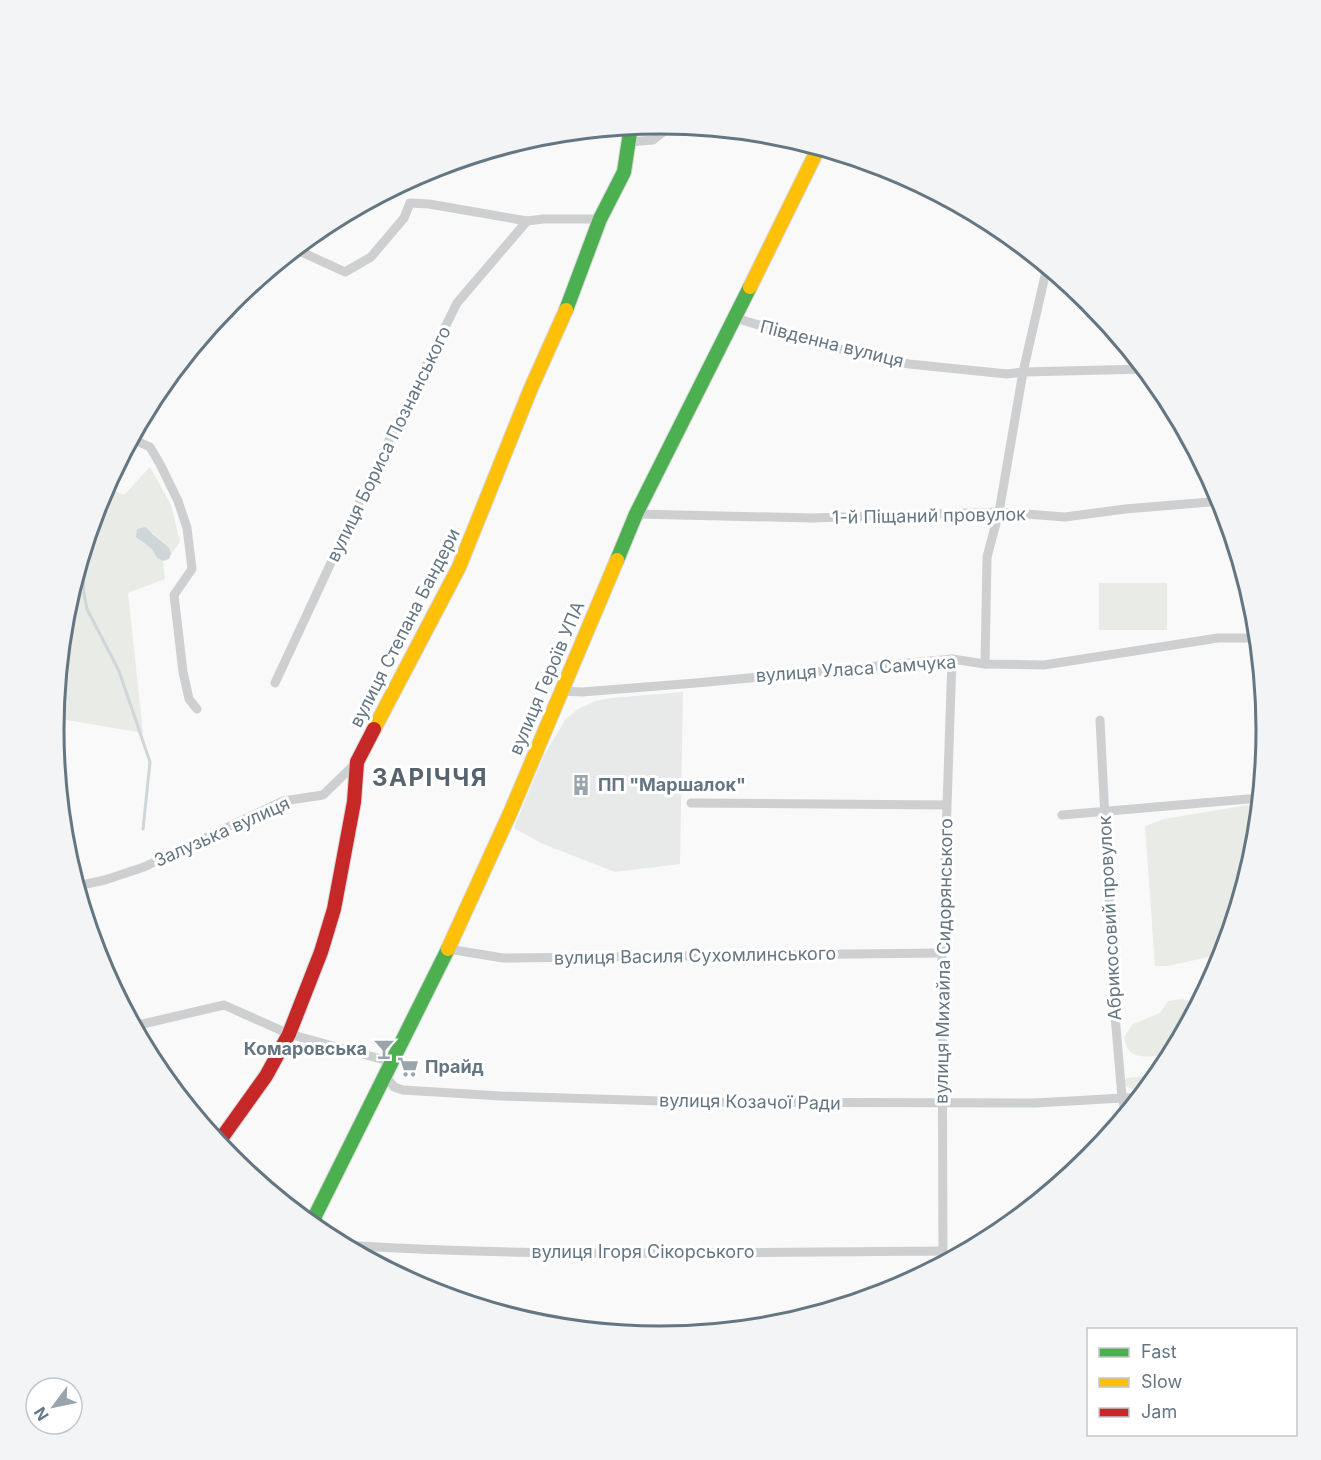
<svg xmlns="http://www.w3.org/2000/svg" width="1321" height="1460" font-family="Inter,sans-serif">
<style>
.built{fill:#e8e9e9}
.green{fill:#e8ebe6}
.water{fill:#ced6d9}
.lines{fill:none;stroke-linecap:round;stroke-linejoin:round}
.stream{stroke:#ced6d9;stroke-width:3}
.fast-casing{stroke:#d5d6d7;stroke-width:16}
.slow-casing{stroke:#d5d6d7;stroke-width:16}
.jam-casing{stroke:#d5d6d7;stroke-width:16}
.street{stroke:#cecfd0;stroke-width:9}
.fast{stroke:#4caf50;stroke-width:14}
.slow{stroke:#ffc107;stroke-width:14}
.jam{stroke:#c62828;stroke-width:14}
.labels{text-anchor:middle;stroke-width:6;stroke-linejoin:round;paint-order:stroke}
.street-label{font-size:18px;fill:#657683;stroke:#fff}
.poi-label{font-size:18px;font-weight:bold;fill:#657683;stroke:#fff;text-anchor:start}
.district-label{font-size:24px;font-weight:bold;letter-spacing:1.5px;fill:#57646e;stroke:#fff}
.rim{fill:none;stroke:#657683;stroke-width:3}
</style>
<rect width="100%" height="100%" fill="#f9f9f9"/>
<polygon class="built" points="683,692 680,864 615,872 543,844 514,828 544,755 565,720 578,709 595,701 611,698"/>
<g class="green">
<path d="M 150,467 L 171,505 L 180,542 L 171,554 C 168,546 159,539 153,532 L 142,542 L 152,549 L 157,558 L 163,561 L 165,579 L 128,593 L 143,733 L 55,718 L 66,611 L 100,498 L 106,487 L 124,495 Z"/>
<rect x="1099" y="583" width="68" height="47"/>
<polygon points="1260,803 1255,849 1218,967 1214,956 1167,966 1155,966 1145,826 1164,819"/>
<path d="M 1182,999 L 1198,1004 L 1168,1061 L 1166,1056 C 1147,1055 1128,1063 1124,1037 L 1133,1024 L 1160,1013 L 1168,1001 Z"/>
<polygon points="1158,1075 1146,1090 1132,1089 1124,1085 1126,1078"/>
</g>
<polygon class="water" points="145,527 169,548 171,554 169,559 163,561 157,558 152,549 136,537 137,529"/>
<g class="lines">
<polyline class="stream" points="82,557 84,594 87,609 119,671 150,762 143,829"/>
<defs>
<g id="fast">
<polyline points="566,310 600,219 624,172 631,126"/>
<polyline points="617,560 636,514 750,287"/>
<polyline points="311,1224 448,949"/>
</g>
<g id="slow">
<polyline points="750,287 819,147"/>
<polyline points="374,729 459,567 531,388 566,310"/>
<polyline points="448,949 511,811 617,560"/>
</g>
<polyline id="jam" points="218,1143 266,1076 289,1034 321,952 334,909 354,802 357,762 374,729"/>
</defs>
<use href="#fast" class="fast-casing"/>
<use href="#slow" class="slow-casing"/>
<use href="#jam" class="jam-casing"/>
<g class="street">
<polyline points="629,142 653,140 672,125"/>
<polyline points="295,249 345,272 371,257 404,218 410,203 429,204 527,221 543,219 600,219"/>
<polyline points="735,318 854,353 909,364 1007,374 1023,372 1145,369"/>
<polyline points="132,439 150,447 160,464 178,501 187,528 192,569 174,595 183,672 189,699 197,709"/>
<polyline points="636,514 812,518 999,512 1065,517 1125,509 1222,501"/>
<polyline points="985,664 987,557 999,512 1023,372 1047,267"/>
<polyline points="275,683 369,481 457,303 527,221"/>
<polyline points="561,691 582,692 696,683 952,659 985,664 1044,665 1218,638 1258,638"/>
<polyline points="1100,720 1115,1015 1122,1097 1126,1115"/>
<polyline points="691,803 946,805"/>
<polyline points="1062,815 1260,798"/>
<polyline points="77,886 105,880 144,867 283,801 323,795 357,762"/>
<polyline points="448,949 503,958 942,953"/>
<polyline points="134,1026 224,1005 289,1034 392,1062"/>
<polyline points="385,1075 394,1087 403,1090 501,1096 694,1102 1035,1103 1141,1097"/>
<path d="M 344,1245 C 543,1258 743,1252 943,1251"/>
<polyline points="943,1264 942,953 952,659"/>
</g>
<use href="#fast" class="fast"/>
<use href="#slow" class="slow"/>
<use href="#jam" class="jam"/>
</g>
<defs>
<symbol id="building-bare" viewBox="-9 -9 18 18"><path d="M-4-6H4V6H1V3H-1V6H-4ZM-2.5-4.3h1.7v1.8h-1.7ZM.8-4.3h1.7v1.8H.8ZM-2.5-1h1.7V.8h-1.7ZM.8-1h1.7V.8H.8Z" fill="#99a4ac" stroke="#fff" stroke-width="2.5" paint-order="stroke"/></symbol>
<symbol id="bar-bare" viewBox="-9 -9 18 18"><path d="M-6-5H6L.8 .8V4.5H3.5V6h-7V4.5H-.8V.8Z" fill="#99a4ac" stroke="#fff" stroke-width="2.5" paint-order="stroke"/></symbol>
<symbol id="supermarket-bare" viewBox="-9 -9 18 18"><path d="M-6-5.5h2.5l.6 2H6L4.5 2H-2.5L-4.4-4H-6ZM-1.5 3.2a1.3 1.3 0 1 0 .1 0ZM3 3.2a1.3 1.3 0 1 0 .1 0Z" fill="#99a4ac" stroke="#fff" stroke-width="2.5" paint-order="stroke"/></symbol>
</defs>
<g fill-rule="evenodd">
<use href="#building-bare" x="566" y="770" width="30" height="30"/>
<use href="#bar-bare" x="369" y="1034" width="30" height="30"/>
<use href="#supermarket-bare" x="393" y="1052" width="30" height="30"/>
</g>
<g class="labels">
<g class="street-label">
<text transform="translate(832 344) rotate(14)" y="6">Південна вулиця</text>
<text transform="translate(389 444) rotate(-64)" y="6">вулиця Бориса Познанського</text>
<text transform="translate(929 516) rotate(-1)" y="6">1-й Піщаний провулок</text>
<text transform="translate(405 628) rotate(-63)" y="6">вулиця Степана Бандери</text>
<text transform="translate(856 669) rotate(-4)" y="6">вулиця Уласа Самчука</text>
<text transform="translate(547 678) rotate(-67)" y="6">вулиця Героїв УПА</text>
<text transform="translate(222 832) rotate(-24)" y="6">Залузька вулиця</text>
<text transform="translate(1110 918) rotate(-93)" y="6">Абрикосовий провулок</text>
<text transform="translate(695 956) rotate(-1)" y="6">вулиця Василя Сухомлинського</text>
<text transform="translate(944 961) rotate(-89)" y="6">вулиця Михайла Сидорянського</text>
<text transform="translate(750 1102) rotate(1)" y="6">вулиця Козачої Ради</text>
<text x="643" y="1258">вулиця Ігоря Сікорського</text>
</g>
<g class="poi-label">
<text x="598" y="791">ПП "Маршалок"</text>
<text x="367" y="1055" text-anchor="end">Комаровська</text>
<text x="425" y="1073">Прайд</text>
</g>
<g class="district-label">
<text x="430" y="786">ЗАРІЧЧЯ</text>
</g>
</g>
<path d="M0 0H1321V1460H0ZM64 730a596 596 0 1 1 1192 0a596 596 0 1 1-1192 0Z" fill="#f3f4f5" fill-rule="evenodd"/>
<path class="rim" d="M64 730a596 596 0 1 1 1192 0a596 596 0 1 1-1192 0Z"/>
<rect x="1087" y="1328" width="210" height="108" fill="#ffffff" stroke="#c1c8cd" stroke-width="1.5"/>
<rect x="1099" y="1348" width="30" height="9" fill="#4caf50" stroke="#c1c8cd" stroke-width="1.5"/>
<text x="1141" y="1358" font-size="18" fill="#657683">Fast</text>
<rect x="1099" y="1378" width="30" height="9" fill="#ffc107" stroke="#c1c8cd" stroke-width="1.5"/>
<text x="1141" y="1388" font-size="18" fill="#657683">Slow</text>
<rect x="1099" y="1408" width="30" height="9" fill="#c62828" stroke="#c1c8cd" stroke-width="1.5"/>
<text x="1141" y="1418" font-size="18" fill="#657683">Jam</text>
<g transform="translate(54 1406) rotate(238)"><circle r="28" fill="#ffffff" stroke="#c1c8cd" stroke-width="1.5"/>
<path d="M0-4.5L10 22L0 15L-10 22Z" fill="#99a4ac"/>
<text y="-9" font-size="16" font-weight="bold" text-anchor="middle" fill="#657683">N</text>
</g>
</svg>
